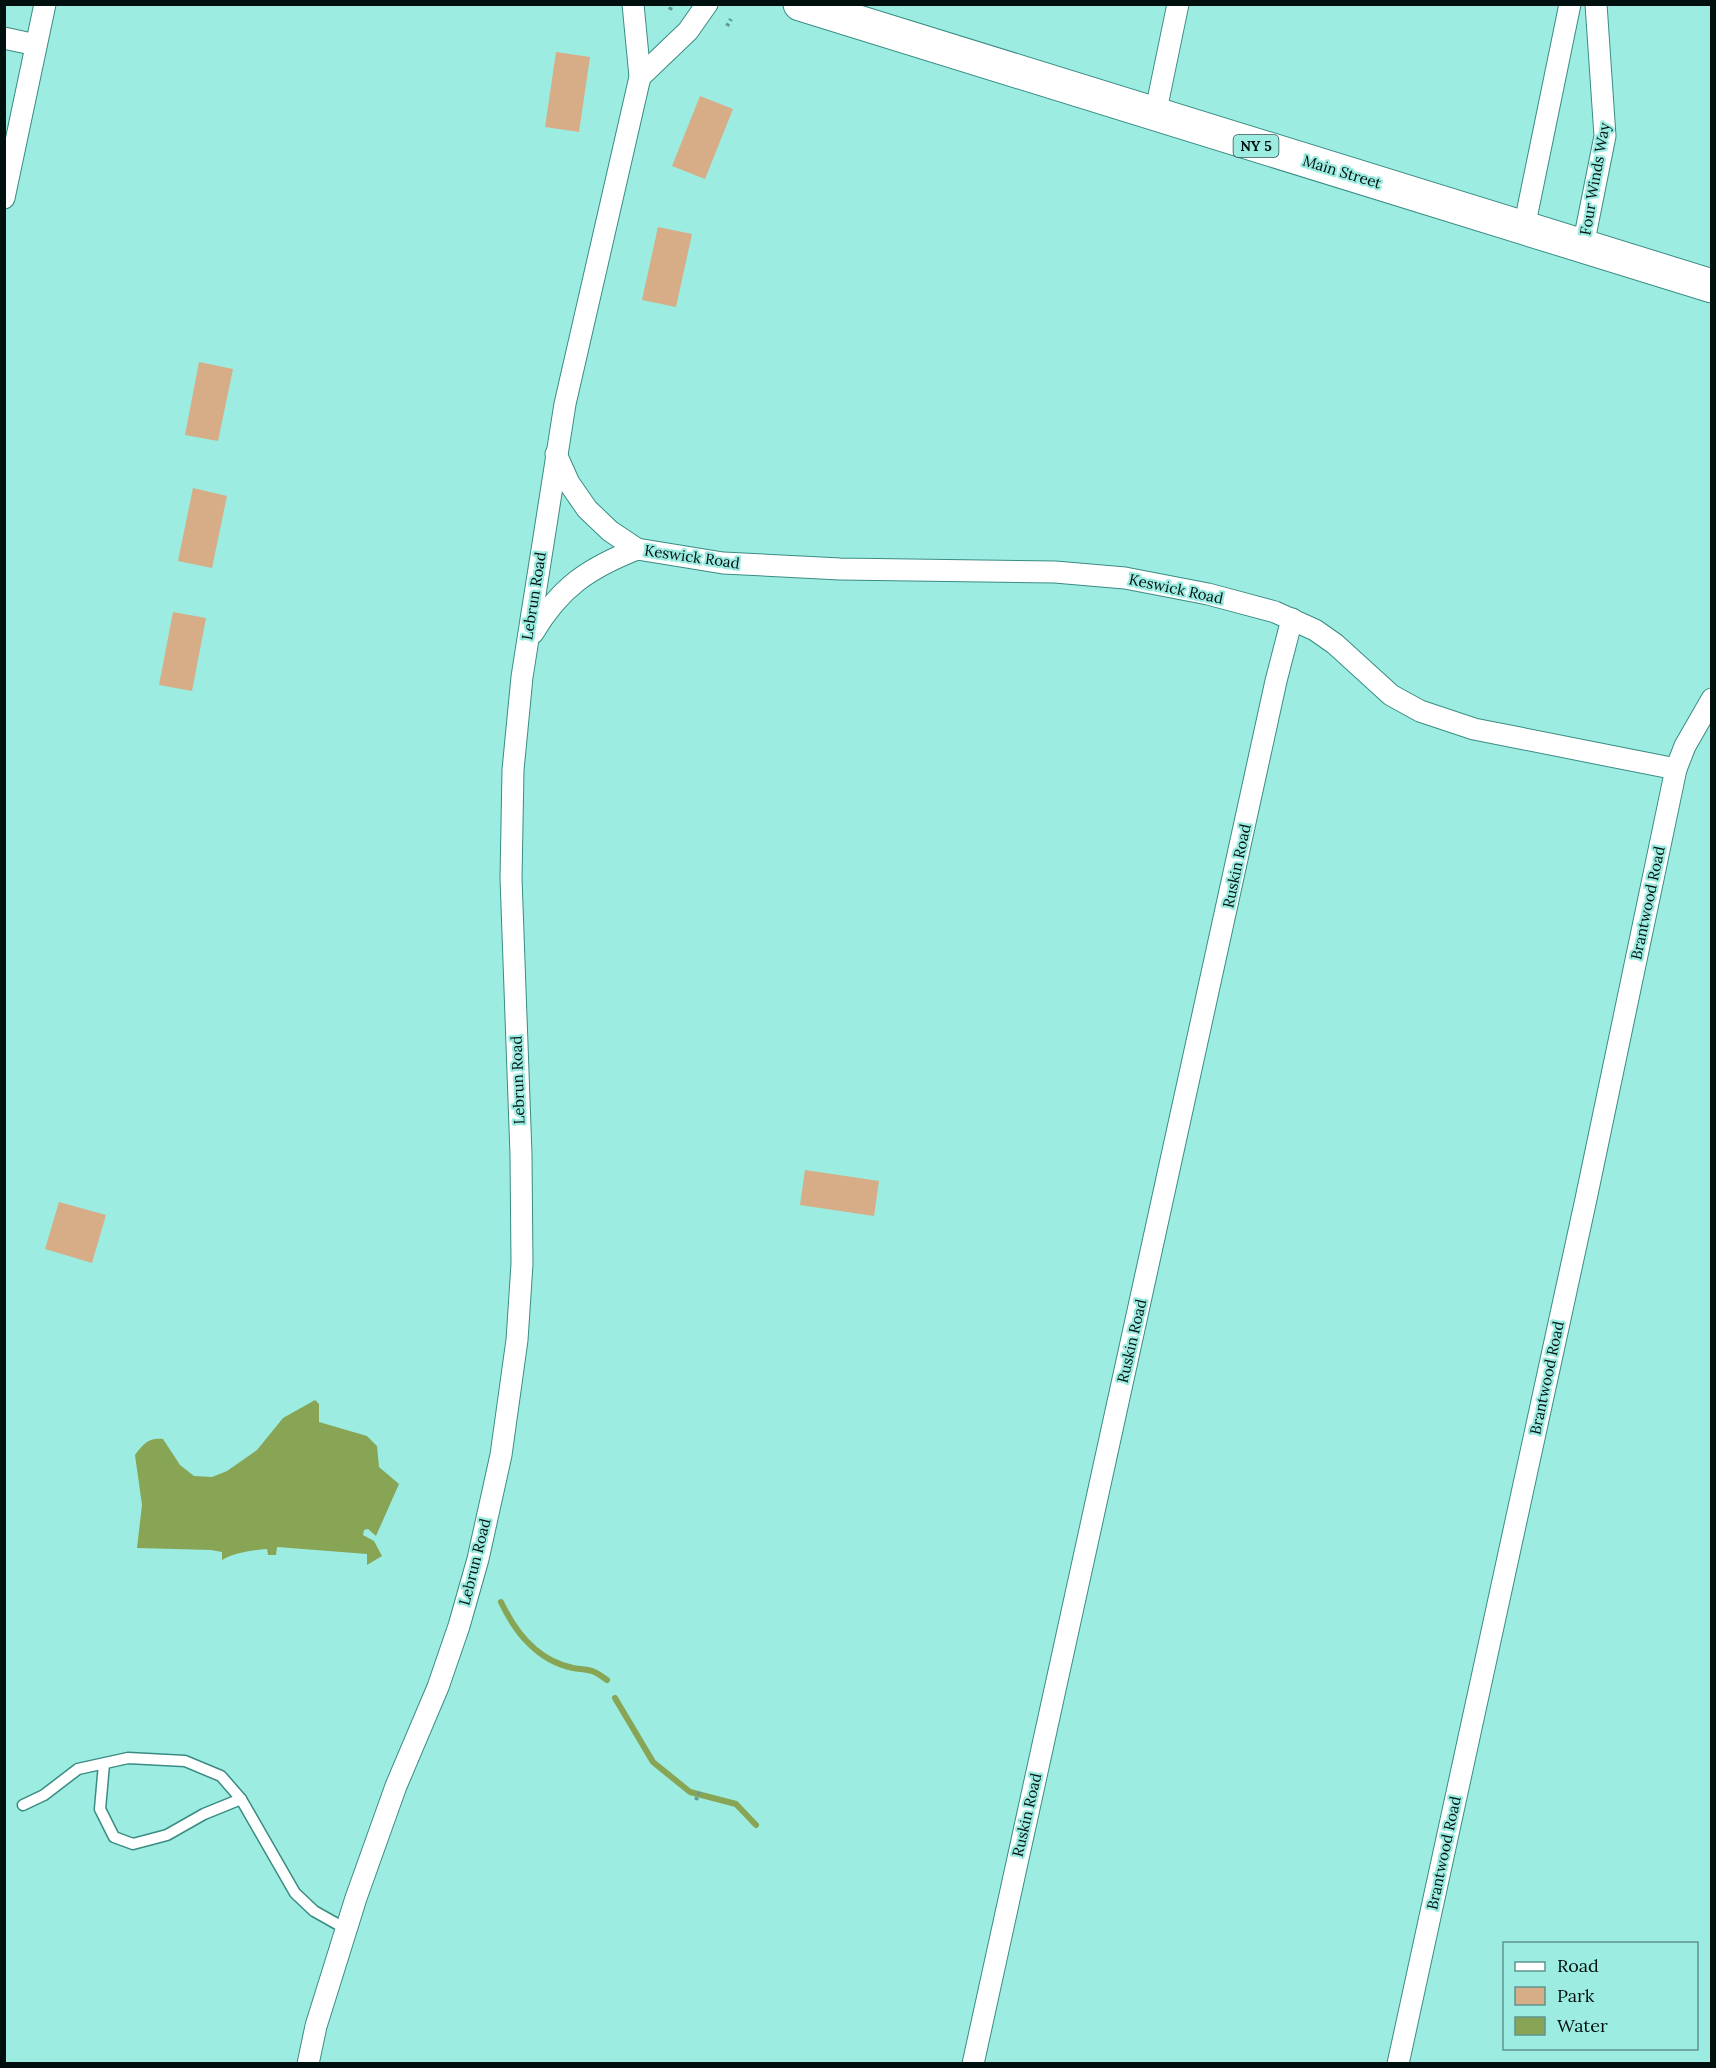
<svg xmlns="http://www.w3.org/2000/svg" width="1716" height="2068" font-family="Lora,serif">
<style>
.green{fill:#d6ad86}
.water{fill:#88a555}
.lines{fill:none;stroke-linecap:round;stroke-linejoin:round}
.stream{stroke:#88a555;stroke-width:6}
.lane-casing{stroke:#3a8c83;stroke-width:13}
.street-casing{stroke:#3a8c83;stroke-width:23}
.primary-casing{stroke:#3a8c83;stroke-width:35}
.path{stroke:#639c95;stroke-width:4;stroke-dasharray:3 3;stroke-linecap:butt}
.lane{stroke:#fff;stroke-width:10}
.street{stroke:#fff;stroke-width:21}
.primary{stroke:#fff;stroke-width:33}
.labels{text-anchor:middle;stroke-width:4.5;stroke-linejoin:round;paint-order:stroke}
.shield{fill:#9cece2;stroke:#2f524e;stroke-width:1.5}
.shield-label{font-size:14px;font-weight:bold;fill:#00100e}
.street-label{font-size:15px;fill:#00100e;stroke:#9cece2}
</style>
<rect width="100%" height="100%" fill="#9cece2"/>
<g class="green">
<polygon points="556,52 590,57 579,132 545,127"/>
<polygon points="700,96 733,109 705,179 672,166"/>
<polygon points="658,227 692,234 676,307 642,300"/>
<polygon points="199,362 233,369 218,441 185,435"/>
<polygon points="193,488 227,496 212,568 178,561"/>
<polygon points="173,612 206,618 192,691 159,685"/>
<polygon points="805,1170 879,1181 874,1216 800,1205"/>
<polygon points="59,1202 106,1215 92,1263 45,1249"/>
</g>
<path class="water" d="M 315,1400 L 319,1404 L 319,1422 L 367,1436 L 377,1446 L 379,1467 L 399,1484 L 376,1536 L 368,1529 L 364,1530 L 363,1535 L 374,1541 L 382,1556 L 367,1565 L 367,1554 L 277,1547 L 276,1555 L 268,1555 L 267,1549 C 253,1550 234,1553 222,1560 L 222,1552 L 211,1550 L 137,1548 L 142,1505 L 135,1455 C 143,1444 149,1437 163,1439 L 180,1465 L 194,1476 L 212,1477 L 227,1471 L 257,1450 L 283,1418 Z"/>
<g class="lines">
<g class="stream">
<path d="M 501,1602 C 515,1632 538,1661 573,1668 C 592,1671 590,1668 607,1680"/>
<polyline points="615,1698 653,1762 690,1792 736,1804 756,1825"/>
</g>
<defs>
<g id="lane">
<polyline points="104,1764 100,1809 114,1837 133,1844 167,1835 204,1814 241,1799"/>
<polyline points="23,1805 44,1795 78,1769 128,1758 185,1761 221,1776 241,1799 295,1893 314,1911 346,1929"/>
</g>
<g id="street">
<polyline points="4,38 36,45"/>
<polyline points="640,77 688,31 707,4"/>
<polyline points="1155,115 1178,4"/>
<polyline points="4,198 45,4"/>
<polyline points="1524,228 1570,4"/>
<polyline points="1583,246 1605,136 1596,4"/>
<polyline points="556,454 569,483 587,509 610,531 637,549 723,563 840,569 1055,572 1125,578 1208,594 1275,612 1315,630 1335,644 1391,695 1420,711 1474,729 1676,769"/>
<path d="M 533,633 C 560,587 589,568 637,549"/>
<polyline points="308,2064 316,2026 356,1898 396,1786 438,1687 459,1626 478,1559 501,1455 517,1340 522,1264 521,1155 511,878 513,770 522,677 565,404 640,77 633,4"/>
<polyline points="973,2064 1276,681 1292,619"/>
<polyline points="1398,2064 1586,1199 1676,769 1685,746 1712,699"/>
</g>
<polyline id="primary" points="800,4 1712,286"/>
</defs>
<use href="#lane" class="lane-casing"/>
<use href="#street" class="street-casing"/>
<use href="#primary" class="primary-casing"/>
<g class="path">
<polyline points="670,10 672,4"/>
<polyline points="727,26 731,19"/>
<polyline points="696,1800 700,1790"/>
</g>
<use href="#lane" class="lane"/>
<use href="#street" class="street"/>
<use href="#primary" class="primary"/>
</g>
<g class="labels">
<rect class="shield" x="1233.5" y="135" width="45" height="22" rx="4.5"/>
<g class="shield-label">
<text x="1256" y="151">NY 5</text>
</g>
<g class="street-label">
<text transform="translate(1342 172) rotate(17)" y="5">Main Street</text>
<text transform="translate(1595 179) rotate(-80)" y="5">Four Winds Way</text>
<text transform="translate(692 557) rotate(8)" y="5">Keswick Road</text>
<text transform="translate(1176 589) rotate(12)" y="5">Keswick Road</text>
<text transform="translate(534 596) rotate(-81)" y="5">Lebrun Road</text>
<text transform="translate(1237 866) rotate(-78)" y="5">Ruskin Road</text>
<text transform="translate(1648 903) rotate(-78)" y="5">Brantwood Road</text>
<text transform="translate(518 1080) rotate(-92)" y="5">Lebrun Road</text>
<text transform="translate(1132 1341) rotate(-77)" y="5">Ruskin Road</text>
<text transform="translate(1547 1378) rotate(-78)" y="5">Brantwood Road</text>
<text transform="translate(475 1562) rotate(-76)" y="5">Lebrun Road</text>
<text transform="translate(1027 1815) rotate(-77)" y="5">Ruskin Road</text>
<text transform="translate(1444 1853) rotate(-78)" y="5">Brantwood Road</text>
</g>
</g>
<rect width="1716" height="2068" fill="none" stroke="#00100e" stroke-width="12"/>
<rect x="1503" y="1942" width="195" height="108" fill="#9cece2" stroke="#5e948d" stroke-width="1.5"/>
<rect x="1515" y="1962" width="30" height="9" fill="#ffffff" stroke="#5e948d" stroke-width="1.5"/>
<text x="1557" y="1972" font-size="18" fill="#00100e">Road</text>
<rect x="1515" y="1987" width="30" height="18" fill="#d6ad86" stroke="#5e948d" stroke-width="1.5"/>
<text x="1557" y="2002" font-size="18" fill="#00100e">Park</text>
<rect x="1515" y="2017" width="30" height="18" fill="#88a555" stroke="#5e948d" stroke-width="1.5"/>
<text x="1557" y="2032" font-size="18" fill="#00100e">Water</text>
</svg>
